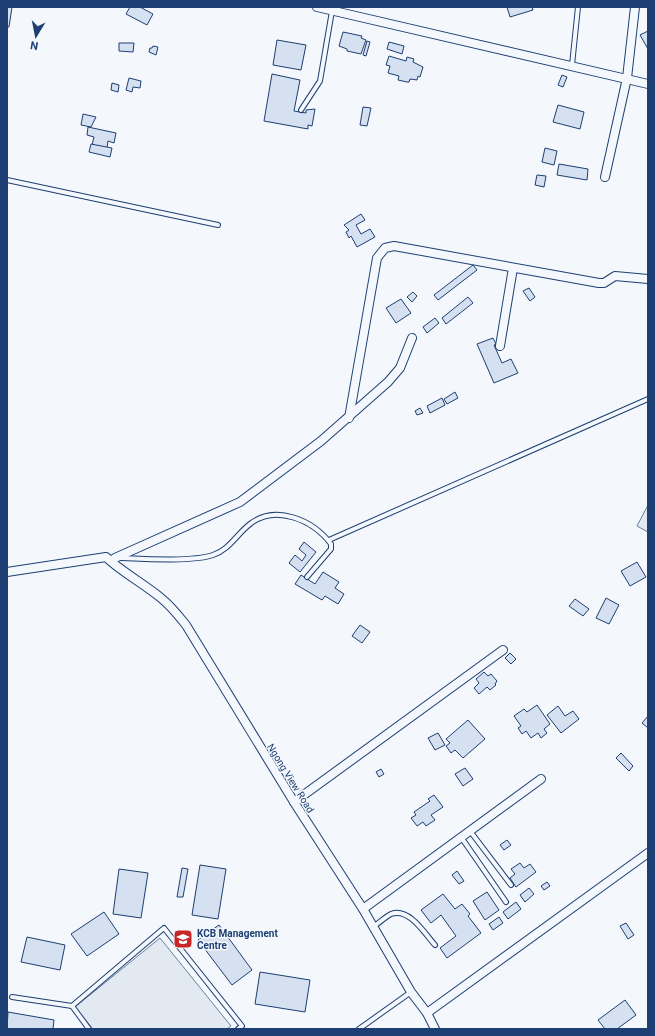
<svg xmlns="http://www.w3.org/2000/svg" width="655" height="1036" font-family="Roboto,sans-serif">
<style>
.green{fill:#e3e9f0;stroke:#687fa3}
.building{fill:#d5e0f0;stroke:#1d3f73}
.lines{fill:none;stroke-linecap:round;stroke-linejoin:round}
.lane-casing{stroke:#1d3f73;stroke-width:6}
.street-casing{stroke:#1d3f73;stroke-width:10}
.lane{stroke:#f4f7fb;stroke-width:4}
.street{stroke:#f4f7fb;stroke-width:8}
.labels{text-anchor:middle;stroke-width:3;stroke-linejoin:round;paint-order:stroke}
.street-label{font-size:10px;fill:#1d3f73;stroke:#f4f7fb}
.poi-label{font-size:10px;font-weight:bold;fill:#1d3f73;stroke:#f4f7fb;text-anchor:start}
</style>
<rect width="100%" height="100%" fill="#f4f7fb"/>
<g class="green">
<polygon points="648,505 648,532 637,526"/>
<polygon points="160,938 231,1026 227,1029 93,1029 75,1007"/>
</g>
<g class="building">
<polygon points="7,7 12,7 9,27 7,27"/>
<polygon points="130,7 140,7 153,14 147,25 126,14"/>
<polygon points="507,7 532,7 533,10 510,17"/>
<polygon points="648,31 648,49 640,35"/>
<polygon points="343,32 362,36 361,38 366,40 361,54 347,51 347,49 339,46"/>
<polygon points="277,40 306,45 301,70 273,65"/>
<polygon points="367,41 370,42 366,56 363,55"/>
<polygon points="389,42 404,46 402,54 387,49"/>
<polygon points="119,43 134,43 133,52 119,51"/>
<polygon points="153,46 158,47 156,55 149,52 150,48 152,48"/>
<polygon points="389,56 406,61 407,57 414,59 413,62 423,67 420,77 418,76 417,80 410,79 409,82 407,82 398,80 399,76 388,73 390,66 386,65"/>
<polygon points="272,74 300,80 294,111 306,113 306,110 315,109 312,126 308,125 308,129 264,121"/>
<polygon points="562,75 567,77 563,87 558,85"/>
<polygon points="129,78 141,81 140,88 133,87 132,92 126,90"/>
<polygon points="112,83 119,85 118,92 111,90"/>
<polygon points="558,105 584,112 580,129 553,122"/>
<polygon points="363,107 371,108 367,126 360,125"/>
<polygon points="83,114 96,117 91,127 81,125"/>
<polygon points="88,127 116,133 114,143 108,141 107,148 92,145 94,137 87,135"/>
<polygon points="91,144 112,148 110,157 89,152"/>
<polygon points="545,148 557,151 554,165 542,162"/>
<polygon points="559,164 588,169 587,180 557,175"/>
<polygon points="537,175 546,176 544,187 535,185"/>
<polygon points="361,214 365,220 356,225 361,234 370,229 375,237 357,247 351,236 349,238 346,232 349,230 344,225"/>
<polygon points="473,265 477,270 438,300 434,295"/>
<polygon points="529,288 535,297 530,301 523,291"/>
<polygon points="413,292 417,296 412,302 407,297"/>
<polygon points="468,297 473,303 446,324 442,318"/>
<polygon points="401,299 411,313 396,323 386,308"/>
<polygon points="435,318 439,323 427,333 423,327"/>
<polygon points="493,338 496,344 494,345 502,363 511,359 518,373 494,383 477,344"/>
<polygon points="455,392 458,398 447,404 444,399"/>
<polygon points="442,398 445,405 430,413 427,406"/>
<polygon points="420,408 423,413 417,415 415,411"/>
<polygon points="304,542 316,552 300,572 289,563 295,555 302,561 306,555 299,549"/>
<polygon points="637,562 646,577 630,586 621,571"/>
<polygon points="323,572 339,582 335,588 344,594 338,604 325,596 322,600 295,584 301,575 315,584"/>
<polygon points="606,598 619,605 609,624 596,618"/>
<polygon points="575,599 589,609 583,616 569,606"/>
<polygon points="360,625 370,632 362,643 352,636"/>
<polygon points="510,653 516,659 511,664 505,658"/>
<polygon points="484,672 488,676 491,674 497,681 495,684 496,685 490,690 487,687 479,694 474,688 479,683 476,679"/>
<polygon points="537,705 550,724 544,729 547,733 541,738 538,733 531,738 526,731 522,734 518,728 521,726 514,716 524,709 527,712"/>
<polygon points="558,706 565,716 573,711 579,719 561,733 547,715"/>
<polygon points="648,716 648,728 642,723"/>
<polygon points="468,720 485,739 463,758 455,750 451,753 446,746 450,743 446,739"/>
<polygon points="438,733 445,745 435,750 428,738"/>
<polygon points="621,753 633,766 629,771 616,758"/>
<polygon points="465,768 473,779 463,786 455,774"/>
<polygon points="381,769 384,774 379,777 376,772"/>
<polygon points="434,795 443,807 431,815 435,820 426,826 423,822 417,826 411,818 416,815 414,812 430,801 428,799"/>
<polygon points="507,840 511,845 504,850 500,845"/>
<polygon points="520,863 524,868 530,864 536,872 516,887 510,878 515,874 511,869"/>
<polygon points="200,865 226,869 218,919 192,915"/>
<polygon points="182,868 188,869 183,897 177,897"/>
<polygon points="119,869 148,873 141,918 113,914"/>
<polygon points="457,871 464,881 459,884 452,875"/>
<polygon points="547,882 550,886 544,890 541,886"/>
<polygon points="529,888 534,894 525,902 520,895"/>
<polygon points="487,892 499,910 485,920 473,901"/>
<polygon points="443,894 455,909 462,904 470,914 468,916 481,933 447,958 440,948 456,936 441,915 431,923 421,910"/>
<polygon points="516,902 521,909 508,919 503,912"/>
<polygon points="104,912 119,934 87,956 71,934"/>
<polygon points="499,917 503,923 493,930 489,924"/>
<polygon points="626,923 634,935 628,939 620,926"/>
<polygon points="219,925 252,970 232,985 198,940"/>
<polygon points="27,937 65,945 60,970 21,962"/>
<polygon points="260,972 310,980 305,1012 255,1004"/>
<polygon points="625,1000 636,1015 617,1029 605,1029 598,1020"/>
<polygon points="8,1012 54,1020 53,1029 7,1029"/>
</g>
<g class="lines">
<defs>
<g id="lane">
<polyline points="572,65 578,7"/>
<polyline points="301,110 320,81 332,11"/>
<polyline points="7,180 218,225"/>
<polyline points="329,540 648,399"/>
<path d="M 121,558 C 144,559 192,562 213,555 C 229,550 237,534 250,524 C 276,504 313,520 331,544 L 331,549 L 307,577"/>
<polyline points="470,831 511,885"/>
<polyline points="461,837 506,902"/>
<path d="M 373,927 C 379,923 385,917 391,914 C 409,907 425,934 435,945"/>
<polyline points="12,997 72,1006"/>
<polyline points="89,1029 72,1006 164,928 242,1026 238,1029"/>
<polyline points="359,1029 411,992"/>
</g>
<g id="street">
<polyline points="317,7 648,84"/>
<polyline points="605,177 627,78 635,7"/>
<polyline points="500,346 513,268"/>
<polyline points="349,418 377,258 385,248 394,246 599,283 604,283 615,276 648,279"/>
<polyline points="115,558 240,502 321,441 388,382 400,368 412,338"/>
<path d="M 7,572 L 106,557 C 123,573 143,583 161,598 C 171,606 178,615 186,625 L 294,802 L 363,909 L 411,992 L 427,1013 L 435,1029"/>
<polyline points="294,802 503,650"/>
<polyline points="363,909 541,779"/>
<polyline points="427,1013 648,853"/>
</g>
</defs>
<use href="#lane" class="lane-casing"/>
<use href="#street" class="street-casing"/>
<use href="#lane" class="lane"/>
<use href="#street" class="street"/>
</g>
<defs>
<symbol id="university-square" viewBox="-11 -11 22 22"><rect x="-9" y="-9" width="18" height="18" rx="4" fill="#c62828" stroke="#f4f7fb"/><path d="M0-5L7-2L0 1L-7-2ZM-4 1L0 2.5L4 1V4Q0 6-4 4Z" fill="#fff"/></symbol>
</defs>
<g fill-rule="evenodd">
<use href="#university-square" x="172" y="928" width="22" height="22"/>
</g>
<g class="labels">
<g class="street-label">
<text transform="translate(291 778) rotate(58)" y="4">Ngong View Road</text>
</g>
<g class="poi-label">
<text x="197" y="937">KCB Management<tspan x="197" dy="12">Centre</tspan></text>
</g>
</g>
<rect width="655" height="1036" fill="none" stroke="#1d3f73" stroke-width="16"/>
<g transform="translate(36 36) rotate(190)" stroke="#f4f7fb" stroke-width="3" paint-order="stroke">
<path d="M0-3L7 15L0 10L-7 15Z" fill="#1d3f73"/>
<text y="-6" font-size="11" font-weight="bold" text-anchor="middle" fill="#1d3f73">N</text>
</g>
</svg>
